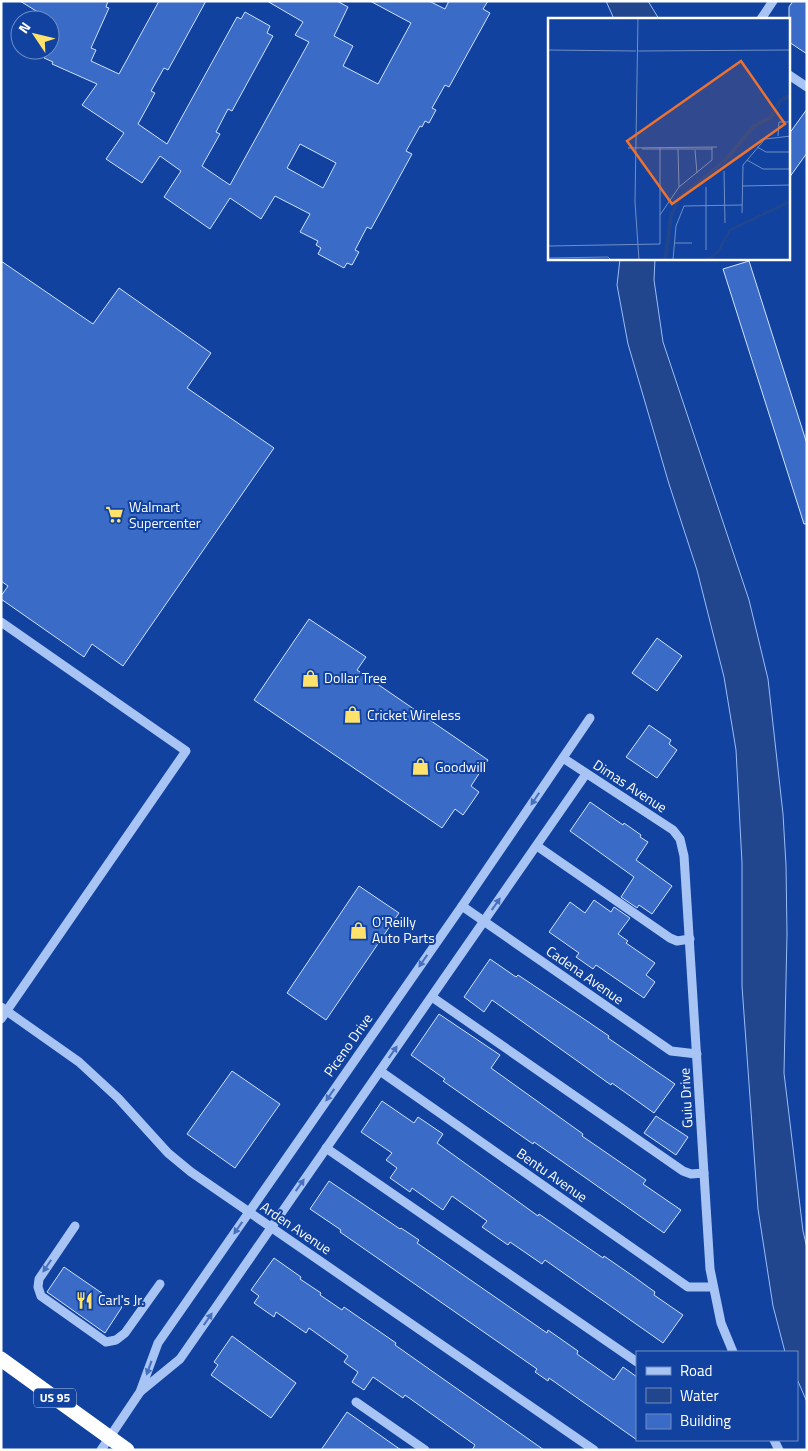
<svg xmlns="http://www.w3.org/2000/svg" width="808" height="1451" font-family="'Titillium Web',sans-serif">
<style>
.water{fill:#22468d;stroke:#9abdf8}
.building{fill:#3a6bc6;stroke:#d1e1fe;fill-rule:evenodd}
.lines{fill:none;stroke-linecap:round;stroke-linejoin:round}
.minor{stroke:#a8c4f5;stroke-width:9}
.highway{stroke:#fff;stroke-width:15}
.oneway{fill:#4670bd}
.labels{text-anchor:middle;stroke-width:4;stroke-linejoin:round;paint-order:stroke}
.shield{fill:#11429f;stroke:#b8c6e2;stroke-width:1}
.shield-label{font-size:12px;font-weight:bold;fill:#fff}
.poi-label{font-size:14px;fill:#fff;stroke:#11429f;text-anchor:start}
.street-label{font-size:14px;fill:#fff;stroke:#11429f}
.inset-river{fill:none;stroke:#22468d;stroke-width:2.5}
.inset-road{fill:none;stroke:#708ec5;stroke-width:1}
.view{fill:#eb7230;fill-opacity:0.15;stroke:#eb7230;stroke-width:2.5}
.inset-edge{fill:none;stroke:#fff;stroke-width:2.5}
</style>
<rect width="100%" height="100%" fill="#11429f"/>
<g class="water">
<polygon points="606,1 648,1 659,19 614,19"/>
<polygon points="620,259 655,259 654,280 663,342 749,600 768,679 783,814 786,865 787,934 784,1073 803,1231 807,1248 807,1402 797,1379 797,1352 785,1352 773,1306 758,1209 742,986 742,863 736,750 724,677 697,570 669,484 628,344 617,285"/>
</g>
<g class="building">
<path d="M 20,1 L 108,1 L 106,7 L 109,8 L 91,48 L 96,50 L 91,61 L 119,74 L 159,1 L 206,1 L 168,70 L 164,68 L 151,91 L 155,93 L 138,124 L 167,144 L 237,17 L 241,19 L 245,12 L 270,26 L 267,33 L 273,36 L 232,111 L 228,109 L 216,132 L 220,134 L 202,166 L 230,185 L 309,42 L 295,35 L 303,22 L 267,1 L 337,1 L 348,7 L 334,36 L 353,46 L 343,66 L 378,84 L 411,23 L 370,1 L 429,1 L 445,9 L 449,1 L 488,1 L 483,9 L 490,13 L 449,87 L 445,85 L 432,108 L 436,110 L 429,123 L 425,121 L 422,127 L 420,126 L 406,151 L 412,154 L 371,229 L 367,227 L 355,250 L 359,252 L 352,265 L 347,263 L 344,268 L 318,254 L 321,248 L 316,245 L 318,241 L 300,232 L 310,214 L 275,196 L 261,219 L 230,198 L 210,229 L 164,197 L 181,171 L 160,156 L 142,183 L 106,159 L 124,133 L 82,105 L 97,84 L 52,64 L 53,62 L 44,58 L 48,50 L 50,50 L 50,20 L 38,20 L 41,14 ZM 300,144 L 336,163 L 323,188 L 287,168 Z"/>
<polygon points="793,1 807,1 807,54 789,42 789,7"/>
<polygon points="807,109 807,153 789,178 789,134"/>
<polygon points="1,261 93,324 119,288 211,353 187,388 274,448 123,666 92,644 84,657 1,599 1,596 8,586 1,581"/>
<polygon points="749,261 807,444 807,524 804,524 723,269"/>
<polygon points="309,619 366,657 357,670 488,760 471,786 479,792 463,815 455,809 442,828 254,700"/>
<polygon points="657,638 682,656 657,691 632,673"/>
<polygon points="649,725 671,740 669,744 677,750 657,778 626,757"/>
<polygon points="590,802 623,825 624,823 641,835 640,837 648,842 636,860 672,886 652,914 639,905 637,908 621,897 634,877 570,831"/>
<polygon points="359,886 399,913 326,1020 287,993"/>
<polygon points="594,900 611,912 614,907 630,918 618,934 628,941 626,943 655,963 646,975 655,982 644,998 596,965 593,969 576,957 579,953 549,932 570,902 585,913"/>
<polygon points="490,959 516,977 518,975 581,1017 609,1036 608,1038 675,1084 654,1113 612,1083 611,1085 492,1000 484,1012 464,997"/>
<polygon points="439,1014 500,1055 491,1068 583,1134 582,1136 646,1180 643,1184 681,1210 664,1233 563,1162 534,1142 533,1144 443,1081 445,1079 411,1055"/>
<polygon points="232,1071 280,1104 235,1168 187,1134"/>
<polygon points="382,1101 414,1123 418,1117 443,1134 437,1143 538,1216 539,1214 603,1258 604,1256 630,1274 655,1292 654,1295 683,1315 663,1343 545,1260 542,1264 510,1242 508,1245 482,1227 487,1221 452,1196 443,1210 412,1188 410,1192 390,1178 397,1168 386,1160 392,1153 361,1132"/>
<polygon points="656,1116 688,1137 676,1155 644,1133"/>
<polygon points="329,1181 400,1229 401,1228 419,1240 417,1243 547,1333 548,1330 578,1351 577,1354 614,1380 623,1367 637,1377 637,1440 549,1378 548,1381 535,1372 537,1369 340,1232 341,1230 310,1209"/>
<polygon points="274,1258 301,1277 300,1279 321,1293 320,1295 342,1310 344,1307 396,1343 395,1345 544,1450 472,1450 475,1445 405,1395 403,1398 373,1377 364,1390 352,1382 358,1372 344,1362 348,1356 309,1328 306,1333 276,1312 274,1317 254,1303 259,1296 251,1290"/>
<polygon points="64,1267 122,1307 105,1333 47,1292"/>
<polygon points="232,1336 296,1383 271,1418 211,1375 218,1365 214,1362"/>
<polygon points="347,1412 401,1450 321,1450"/>
</g>
<g class="lines">
<g class="minor">
<polyline points="761,19 773,1"/>
<polyline points="789,75 807,87"/>
<polyline points="1,622 186,751 1,1019"/>
<polyline points="563,758 673,830 680,839 684,856 710,1269 721,1323 733,1352"/>
<polyline points="537,846 670,938 677,941 690,939"/>
<polyline points="462,906 671,1051 697,1054"/>
<polyline points="432,997 683,1171 691,1174 704,1173"/>
<polyline points="1,1007 79,1062 118,1098 168,1153 191,1172 594,1450"/>
<polyline points="380,1071 688,1287 713,1287"/>
<polyline points="326,1148 637,1362"/>
<polyline points="75,1226 39,1279 38,1287 41,1296 106,1342 116,1340 125,1333 160,1284"/>
<polyline points="141,1391 180,1359 586,774"/>
<polyline points="356,1402 425,1450"/>
<polyline points="774,1440 779,1450"/>
<polyline points="101,1450 140,1392 158,1343 462,906 590,718"/>
</g>
<polyline class="highway" points="1,1359 127,1450"/>
</g>
<defs><path id="oneway-solid" d="M-6-.8H1V-3.2L6.5 0L1 3.2V.8H-6Z" transform="scale(1.25)"/></defs>
<g class="oneway">
<use href="#oneway-solid" transform="translate(535 799) rotate(124)"/>
<use href="#oneway-solid" transform="translate(496 904) rotate(-55)"/>
<use href="#oneway-solid" transform="translate(423 961) rotate(125)"/>
<use href="#oneway-solid" transform="translate(393 1052) rotate(-55)"/>
<use href="#oneway-solid" transform="translate(330 1095) rotate(125)"/>
<use href="#oneway-solid" transform="translate(300 1185) rotate(-55)"/>
<use href="#oneway-solid" transform="translate(238 1228) rotate(125)"/>
<use href="#oneway-solid" transform="translate(47 1266) rotate(124)"/>
<use href="#oneway-solid" transform="translate(208 1319) rotate(-55)"/>
<use href="#oneway-solid" transform="translate(149 1368) rotate(110)"/>
</g>
<defs>
<symbol id="supermarket-bare" viewBox="-9 -9 18 18"><path d="M-6-5.5h2.5l.6 2H6L4.5 2H-2.5L-4.4-4H-6ZM-1.5 3.2a1.3 1.3 0 1 0 .1 0ZM3 3.2a1.3 1.3 0 1 0 .1 0Z" fill="#ffe26c" stroke="#11429f" stroke-width="2.5" paint-order="stroke"/></symbol>
<symbol id="shop-bare" viewBox="-9 -9 18 18"><path d="M-5-2.5h2.3a2.7 3.5 0 0 1 5.4 0H5L5.5 6h-11ZM-1.5-2.5h3a1.5 2.3 0 0 0-3 0Z" fill="#ffe26c" stroke="#11429f" stroke-width="2.5" paint-order="stroke"/></symbol>
<symbol id="restaurant-bare" viewBox="-9 -9 18 18"><path d="M-5-6h1v4h1v-4h1v4h1v-4h1v5L-1.5 .5V6h-2V.5L-5-1ZM5-6V6H3V1.5H1.5Q1.5-4 5-6Z" fill="#ffe26c" stroke="#11429f" stroke-width="2.5" paint-order="stroke"/></symbol>
</defs>
<g fill-rule="evenodd">
<use href="#supermarket-bare" x="102" y="502" width="25" height="25"/>
<use href="#shop-bare" x="298" y="666" width="25" height="25"/>
<use href="#shop-bare" x="340" y="702" width="25" height="25"/>
<use href="#shop-bare" x="408" y="754" width="25" height="25"/>
<use href="#shop-bare" x="346" y="918" width="25" height="25"/>
<use href="#restaurant-bare" x="72" y="1288" width="25" height="25"/>
</g>
<g class="labels">
<rect class="shield" x="34" y="1388.5" width="42" height="19" rx="4"/>
<g class="shield-label">
<text x="55" y="1402">US 95</text>
</g>
<g class="poi-label">
<text x="129" y="512">Walmart<tspan x="129" dy="16">Supercenter</tspan></text>
<text x="324" y="683">Dollar Tree</text>
<text x="367" y="720">Cricket Wireless</text>
<text x="435" y="772">Goodwill</text>
<text x="372" y="927">O'Reilly<tspan x="372" dy="16">Auto Parts</tspan></text>
<text x="98" y="1305">Carl's Jr.</text>
</g>
<g class="street-label">
<text transform="translate(630 786) rotate(33)" y="5">Dimas Avenue</text>
<text transform="translate(585 975) rotate(35)" y="5">Cadena Avenue</text>
<text transform="translate(348 1045) rotate(-55)" y="5">Piceno Drive</text>
<text transform="translate(686 1098) rotate(-93)" y="5">Guiu Drive</text>
<text transform="translate(552 1175) rotate(35)" y="5">Bentu Avenue</text>
<text transform="translate(296 1228) rotate(34)" y="5">Arden Avenue</text>
</g>
</g>
<g transform="translate(548 18)">
<rect width="242" height="242" fill="#11429f"/>
<path d="M 238,77 L 242,77 L 242,80 L 234,84 L 224,101 L 207,110 L 182,140 L 134,180 L 125,197 L 120,239 L 115,242 L 121,197 L 131,178 L 175,142 L 204,107 L 222,97 L 231,81 Z" fill="#22468d"/>
<path class="inset-river" d="M 159,242 L 170,234 L 182,212 L 243,183"/>
<path class="inset-road" d="M 90,0 L 87,184 L 91,242M 0,32 L 88,33M 90,33 L 243,32M 242,86 L 242,104M 230,118 L 231,104 L 243,104M 209,129 L 218,134 L 243,134M 80,130 L 169,129M 94,131 L 164,131M 130,131 L 131,169M 147,132 L 149,155M 199,142 L 215,151 L 243,151M 176,153 L 177,205M 194,168 L 243,167M 158,169 L 158,232M 194,195 L 195,147 L 217,121 L 243,118M 112,197 L 131,169 L 164,142 L 164,129M 127,225 L 144,225M 0,228 L 112,226 L 112,129M 0,240 L 60,239 L 63,242M 125,242 L 128,208 L 136,188 L 194,187"/>
<path class="view" d="M 193,43 L 237,106 L 124,186 L 79,123 Z"/>
<rect width="242" height="242" class="inset-edge"/>
</g>
<rect width="808" height="1451" fill="none" stroke="#ffffff" stroke-width="5"/>
<rect x="636" y="1351" width="162" height="90" fill="#11429f" stroke="#708ec5"/>
<rect x="646" y="1367" width="25" height="8" fill="#a8c4f5" stroke="#708ec5"/>
<text x="680" y="1376" font-size="15" fill="#ffffff">Road</text>
<rect x="646" y="1388" width="25" height="15" fill="#22468d" stroke="#708ec5"/>
<text x="680" y="1401" font-size="15" fill="#ffffff">Water</text>
<rect x="646" y="1414" width="25" height="15" fill="#3a6bc6" stroke="#708ec5"/>
<text x="680" y="1426" font-size="15" fill="#ffffff">Building</text>
<g transform="translate(35 35) rotate(305)"><circle r="24" fill="#11429f" stroke="#708ec5"/>
<path d="M0-4L9 19L0 12L-9 19Z" fill="#ffe26c"/>
<text y="-8" font-size="14" font-weight="bold" text-anchor="middle" fill="#ffffff">N</text>
</g>
</svg>
